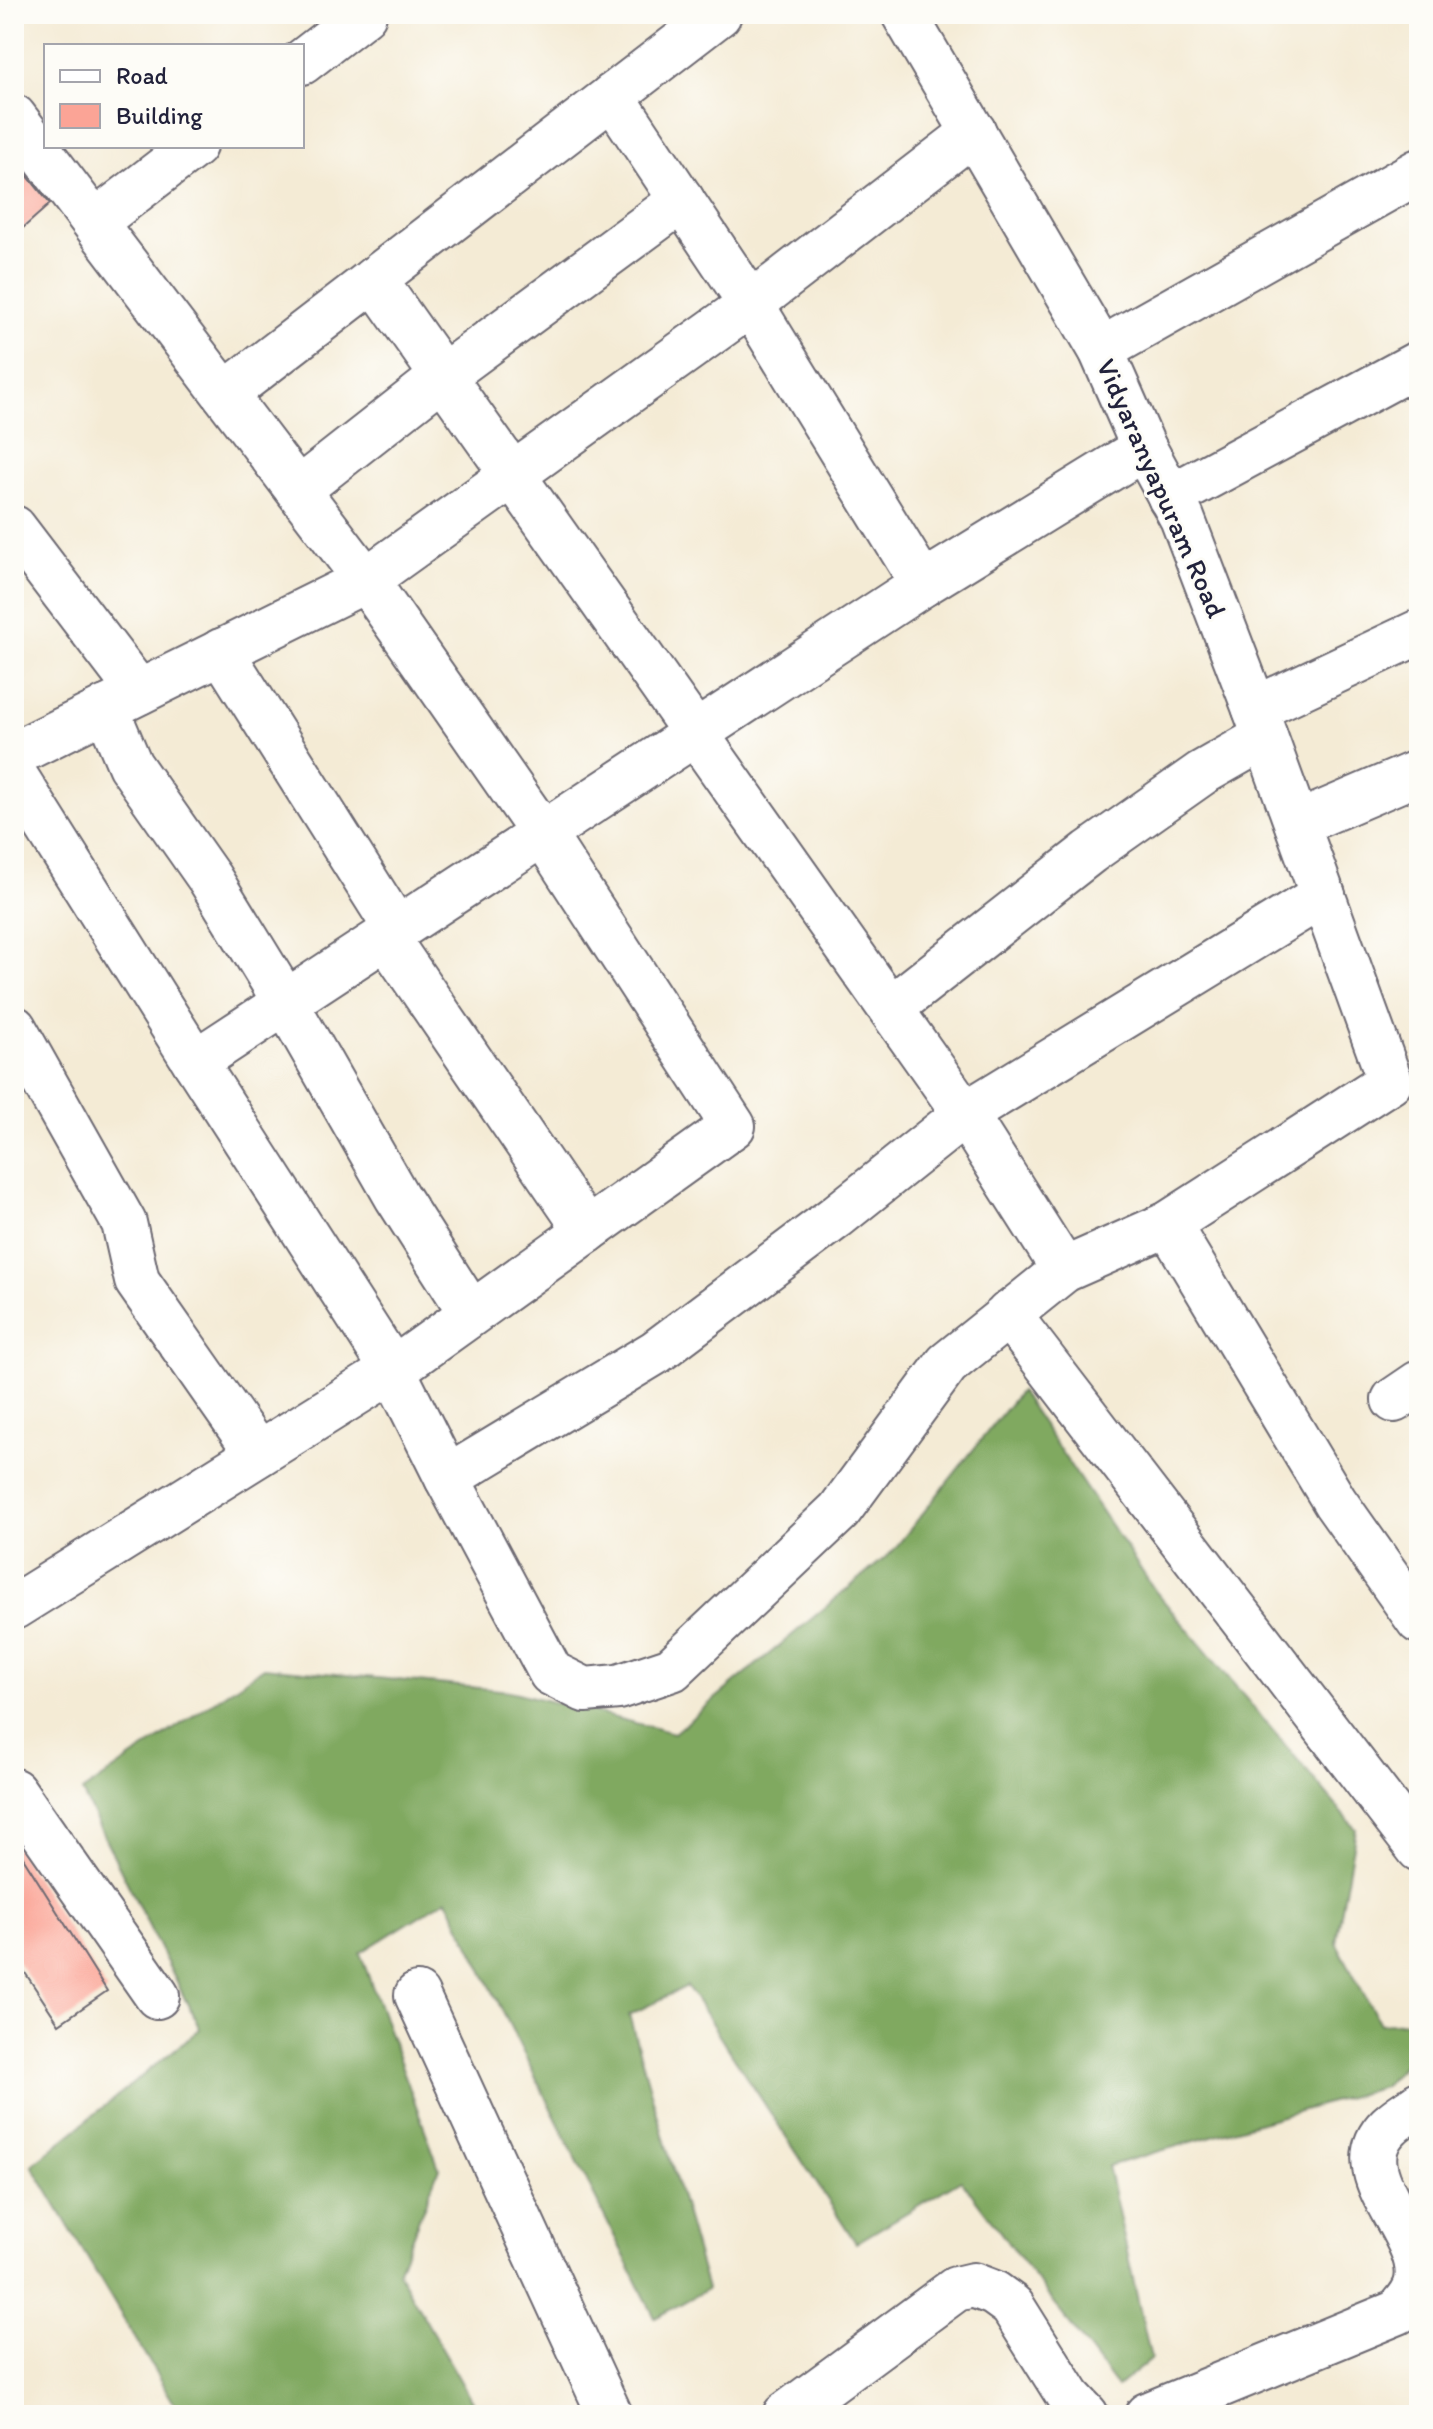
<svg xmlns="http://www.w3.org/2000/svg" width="1433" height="2429" font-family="Itim,sans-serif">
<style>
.forest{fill:#80a960;stroke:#51664e;stroke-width:2}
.building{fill:#fba496}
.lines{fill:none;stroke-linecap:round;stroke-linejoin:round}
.minor-casing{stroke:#6c6871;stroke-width:48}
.minor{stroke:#fff;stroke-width:44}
.labels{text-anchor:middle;stroke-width:6;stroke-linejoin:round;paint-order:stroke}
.street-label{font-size:28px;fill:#22223b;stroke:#fdfcf7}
</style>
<rect width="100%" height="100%" fill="#fdfcf7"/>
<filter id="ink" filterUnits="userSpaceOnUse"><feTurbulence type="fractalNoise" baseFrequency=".0125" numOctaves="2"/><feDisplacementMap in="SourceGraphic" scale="16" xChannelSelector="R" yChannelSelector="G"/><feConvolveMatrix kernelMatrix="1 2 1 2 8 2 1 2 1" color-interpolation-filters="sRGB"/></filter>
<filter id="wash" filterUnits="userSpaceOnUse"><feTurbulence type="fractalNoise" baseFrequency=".006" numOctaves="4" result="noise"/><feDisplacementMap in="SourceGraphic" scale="32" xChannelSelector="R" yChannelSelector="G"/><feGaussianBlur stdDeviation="1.8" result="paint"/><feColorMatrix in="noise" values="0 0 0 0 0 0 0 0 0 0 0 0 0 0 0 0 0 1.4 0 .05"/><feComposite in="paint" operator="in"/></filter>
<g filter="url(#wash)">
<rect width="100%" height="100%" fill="#f4ebd5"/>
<polygon class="forest" points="1020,1391 1156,1592 1356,1829 1336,1942 1380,2024 1419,2021 1419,2048 1383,2087 1108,2166 1151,2359 1117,2387 961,2180 856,2243 687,1986 629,2015 707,2289 655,2318 447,1899 360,1953 439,2168 398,2272 480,2415 181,2415 32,2165 200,2029 82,1792 264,1667 510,1691 674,1733 892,1552"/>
<g id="blocks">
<g class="building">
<polygon points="14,159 50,204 14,236"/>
<polygon points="14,1843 107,1991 59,2024 14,1956"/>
</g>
</g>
</g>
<g filter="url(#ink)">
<use href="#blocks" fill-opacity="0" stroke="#6c6871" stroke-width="2"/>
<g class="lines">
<defs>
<g id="minor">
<polyline points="302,62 364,14"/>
<polyline points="612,96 751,304 923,584"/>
<polyline points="14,117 366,580 543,834 733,1126 393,1370 14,1607"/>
<polyline points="95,222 194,146"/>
<polyline points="374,279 965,1114 1064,1270"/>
<polyline points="1101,350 1419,171"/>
<polyline points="225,394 719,14"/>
<polyline points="298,490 443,376 682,200"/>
<polyline points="1170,497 1419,363"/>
<polyline points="14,528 139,692"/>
<polyline points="221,651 397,930"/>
<polyline points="106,708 130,765 210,879 286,1003 397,1197 471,1313"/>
<polyline points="1255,709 1419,632"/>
<polyline points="14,754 366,580 751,304 974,132"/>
<polyline points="14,774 195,1062 393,1370 447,1478 551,1673 585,1690 618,1687 672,1669 839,1511 947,1364 1064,1270 1168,1224 1390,1081 1255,709 1182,518 1144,448 1101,350 904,14"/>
<polyline points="1297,824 1419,772"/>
<polyline points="386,937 587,1231"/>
<polyline points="891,1008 1090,852 1202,773 1265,737"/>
<polyline points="14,1028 124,1223 137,1281 258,1454"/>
<polyline points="195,1062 923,584 1144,448"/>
<polyline points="1168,1224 1335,1502 1419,1621"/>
<polyline points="1008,1314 1419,1849"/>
<polyline points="1394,1400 1419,1383"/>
<polyline points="447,1478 656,1352 836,1217 965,1114 1323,895"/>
<polyline points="14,1791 157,1996"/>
<polyline points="417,1995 610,2415"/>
<polyline points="785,2415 956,2289 973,2285 994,2293 1012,2306 1069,2397 1086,2415"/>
<path d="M 1147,2415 L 1398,2312 C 1406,2302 1415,2294 1417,2281 C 1426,2231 1341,2173 1389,2126 C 1397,2118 1409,2111 1419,2104"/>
</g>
</defs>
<use href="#minor" class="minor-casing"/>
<use href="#minor" class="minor"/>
</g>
</g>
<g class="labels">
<g class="street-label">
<text transform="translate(1162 488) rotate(66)" y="10">Vidyaranyapuram Road</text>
</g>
</g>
<rect width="1433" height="2429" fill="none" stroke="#fdfcf7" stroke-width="48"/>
<rect x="44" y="44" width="260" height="104" fill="#fdfcf7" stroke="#a5a5ac" stroke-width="2"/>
<rect x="60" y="70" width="40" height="12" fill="#ffffff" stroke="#a5a5ac" stroke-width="2"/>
<text x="116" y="84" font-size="24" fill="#22223b">Road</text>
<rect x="60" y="104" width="40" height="24" fill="#fba496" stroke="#a5a5ac" stroke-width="2"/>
<text x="116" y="124" font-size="24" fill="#22223b">Building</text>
</svg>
